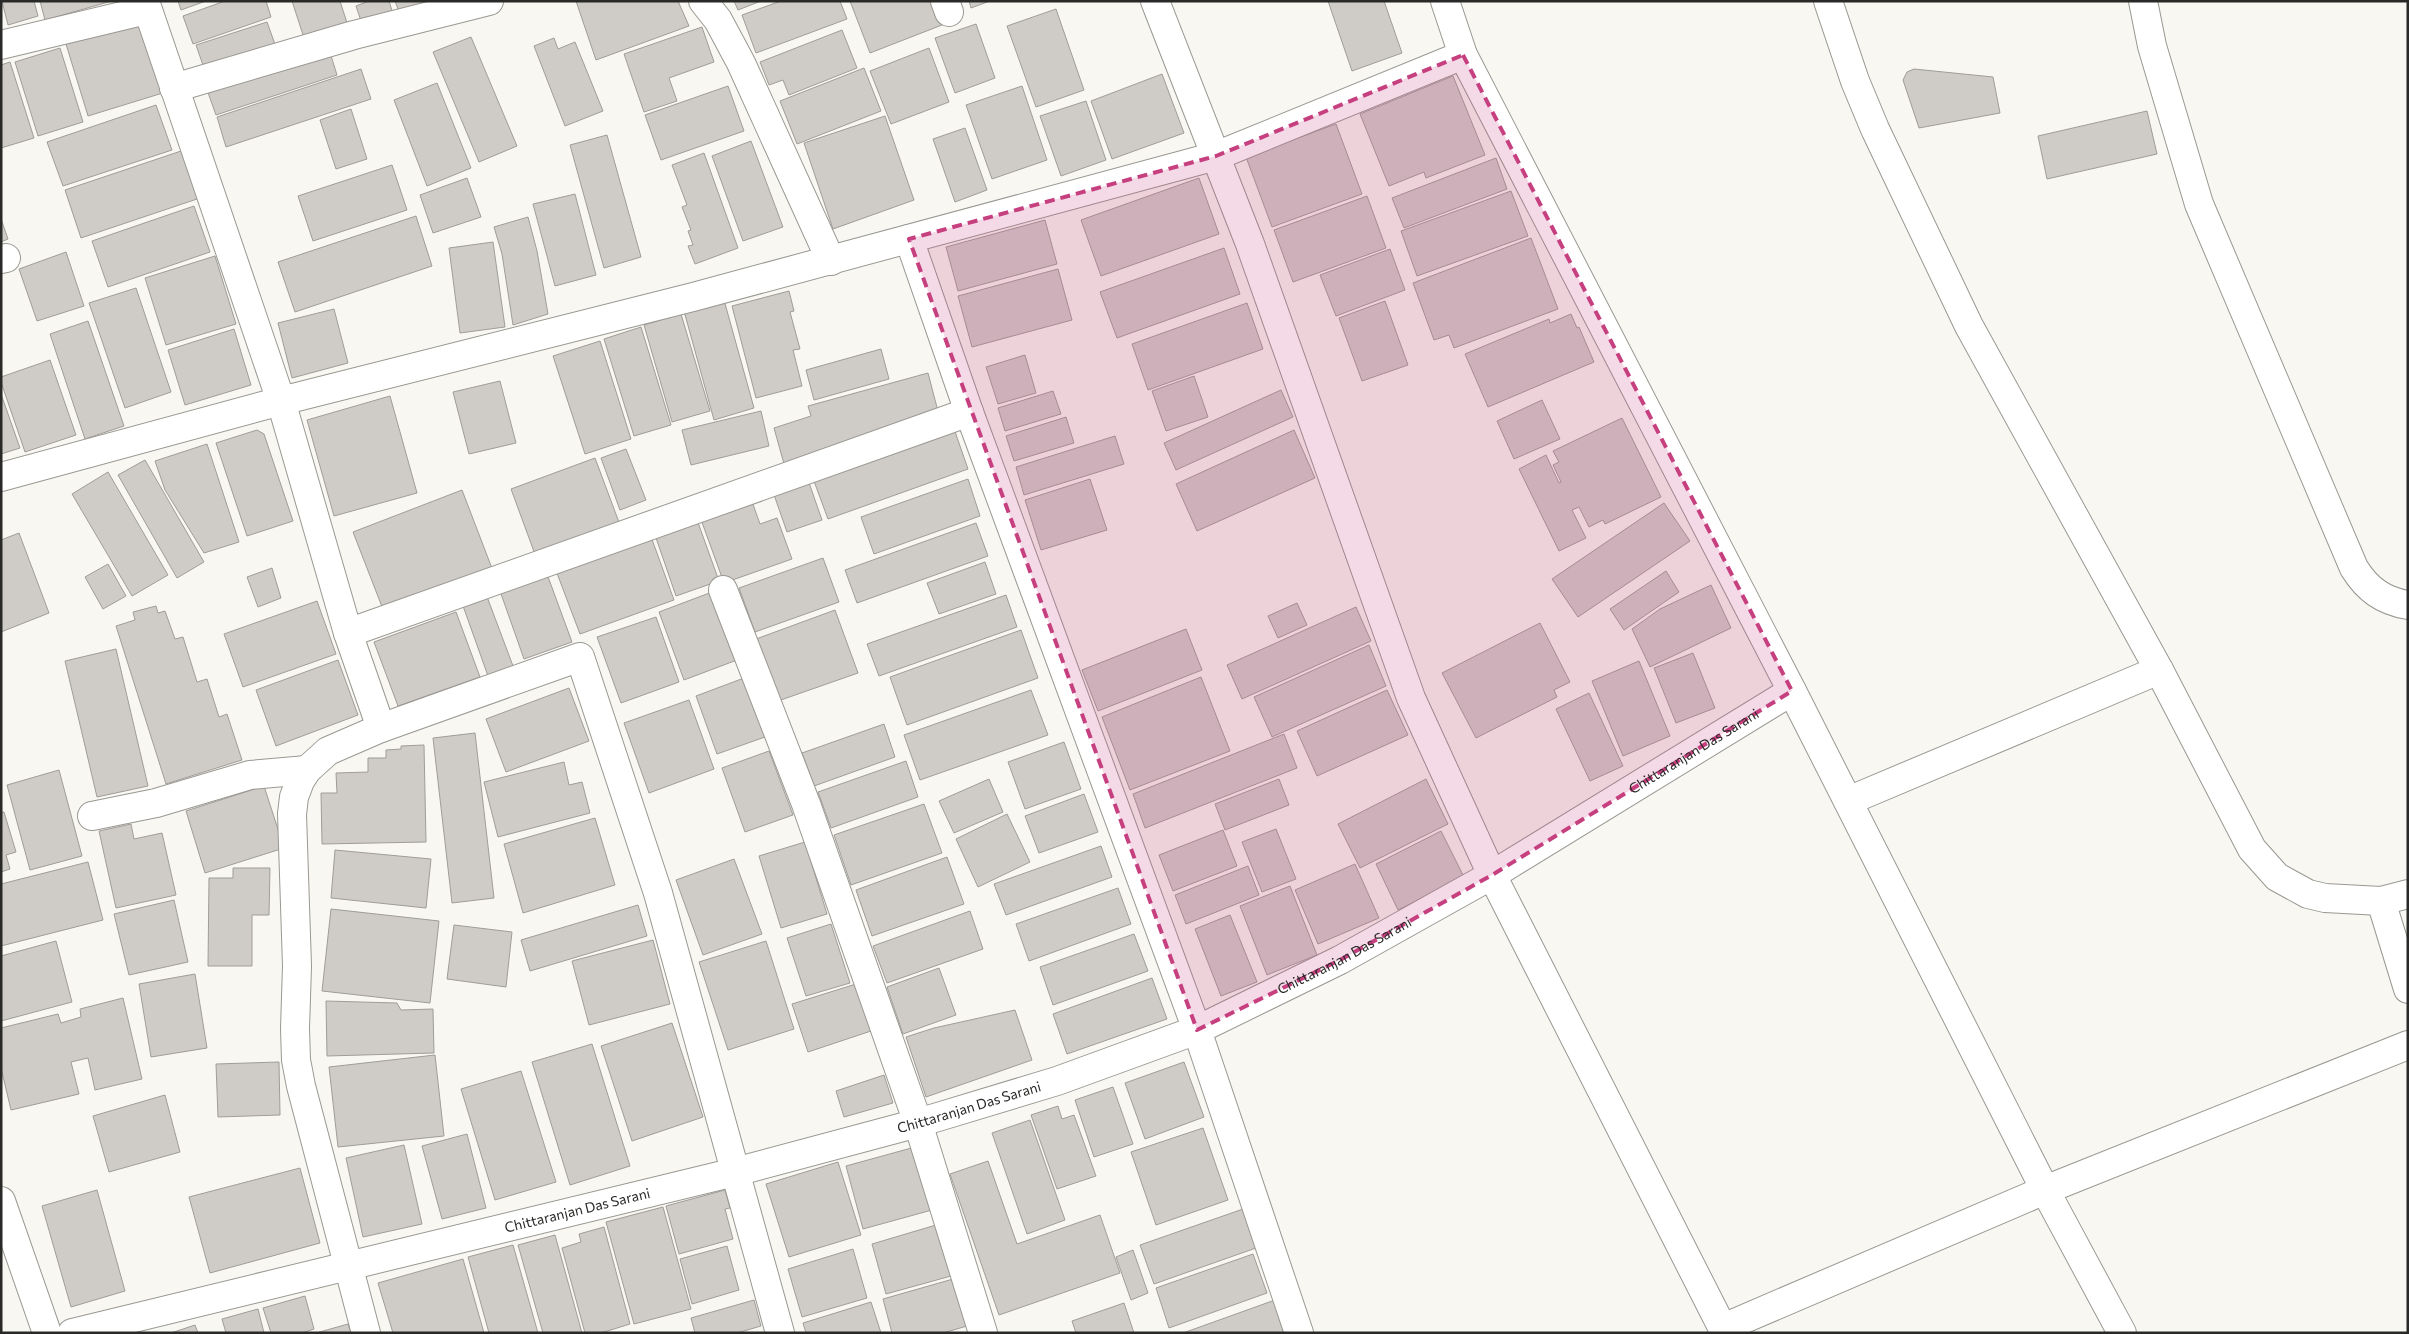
<svg xmlns="http://www.w3.org/2000/svg" width="2409" height="1334" font-family="Commissioner,sans-serif">
<style>
.building{fill:#cfccc7;stroke:#a09d98}
.lines{fill:none;stroke-linecap:round;stroke-linejoin:round}
.minor-casing{stroke:#999892;stroke-width:30}
.minor{stroke:#fff;stroke-width:28}
.marked{fill:#c64080;fill-opacity:0.2;stroke:#c64080;stroke-width:4;stroke-dasharray:10 6;stroke-linejoin:round}
.labels{text-anchor:middle;stroke-width:5;stroke-linejoin:round;paint-order:stroke}
.street-label{font-size:14px;fill:#292927;stroke:#f8f7f1}
</style>
<rect width="100%" height="100%" fill="#f8f7f1"/>
<g class="building">
<polygon points="2,1 34,1 38,16 8,25"/>
<polygon points="40,1 112,1 45,20"/>
<polygon points="178,1 206,1 181,10"/>
<polygon points="225,1 266,1 271,17 193,44 183,16"/>
<polygon points="292,1 340,1 349,29 306,44"/>
<polygon points="369,1 389,1 394,17 363,27 356,6"/>
<polygon points="395,1 442,1 401,17"/>
<polygon points="576,1 678,1 689,26 596,60"/>
<polygon points="734,1 761,1 738,10"/>
<polygon points="781,1 840,1 847,19 756,53 742,15"/>
<polygon points="850,1 932,1 942,25 870,53"/>
<polygon points="969,1 990,1 971,8"/>
<polygon points="1328,1 1384,1 1402,53 1352,71"/>
<polygon points="1056,9 1084,90 1036,107 1007,26"/>
<polygon points="143,20 166,92 88,116 66,44"/>
<polygon points="267,22 276,47 205,71 196,45"/>
<polygon points="976,24 995,78 955,93 935,38"/>
<polygon points="702,27 714,62 669,78 677,101 644,112 624,54"/>
<polygon points="842,30 857,68 789,95 783,80 769,85 760,62"/>
<polygon points="471,37 517,146 479,162 433,52"/>
<polygon points="554,38 558,49 575,42 603,111 565,126 534,46"/>
<polygon points="328,46 337,75 216,115 206,87"/>
<polygon points="60,48 83,122 38,136 15,62"/>
<polygon points="929,48 949,102 891,124 870,71"/>
<polygon points="10,62 34,138 1,148 1,65"/>
<polygon points="864,68 881,111 797,144 780,101"/>
<polygon points="361,69 371,99 226,147 217,117"/>
<polygon points="1914,69 1993,77 2000,113 1919,128 1903,80 1907,72"/>
<polygon points="1162,74 1184,133 1112,159 1091,101"/>
<polygon points="1453,76 1485,155 1426,178 1424,172 1389,186 1360,114"/>
<polygon points="437,83 471,168 427,186 394,100"/>
<polygon points="728,86 744,131 661,160 645,115"/>
<polygon points="1022,86 1047,160 992,179 966,105"/>
<polygon points="1086,101 1106,160 1061,176 1040,116"/>
<polygon points="156,105 172,150 63,186 47,142"/>
<polygon points="351,109 367,159 336,169 320,120"/>
<polygon points="2147,111 2157,154 2047,179 2038,136"/>
<polygon points="885,116 914,200 833,229 804,143"/>
<polygon points="1336,124 1362,194 1272,227 1246,157"/>
<polygon points="965,128 987,190 955,202 933,139"/>
<polygon points="607,135 641,257 604,268 570,145"/>
<polygon points="751,141 783,227 743,241 712,156"/>
<polygon points="184,150 200,198 81,238 65,190"/>
<polygon points="704,153 738,248 695,264 688,246 693,245 688,231 691,230 682,207 687,205 672,165"/>
<polygon points="1496,158 1507,189 1404,228 1392,198"/>
<polygon points="392,165 407,210 313,241 298,196"/>
<polygon points="467,178 481,217 433,233 420,195"/>
<polygon points="1199,178 1219,234 1101,276 1081,220"/>
<polygon points="1511,191 1528,236 1417,276 1401,231"/>
<polygon points="575,194 596,275 555,286 533,204"/>
<polygon points="1367,196 1386,248 1293,282 1274,230"/>
<polygon points="194,206 210,252 108,287 92,241"/>
<polygon points="416,216 432,266 295,312 278,262"/>
<polygon points="528,217 537,251 548,314 513,325 502,254 494,227"/>
<polygon points="1,219 8,239 1,242"/>
<polygon points="1045,220 1057,264 958,291 946,247"/>
<polygon points="1531,238 1558,309 1454,348 1449,335 1434,340 1413,283"/>
<polygon points="493,242 505,327 460,333 449,248"/>
<polygon points="1224,248 1240,294 1117,338 1100,292"/>
<polygon points="1390,249 1405,290 1336,316 1320,275"/>
<polygon points="66,252 84,306 37,321 19,269"/>
<polygon points="215,256 236,324 166,345 145,278"/>
<polygon points="1058,269 1072,320 972,347 958,296"/>
<polygon points="136,288 171,392 125,408 89,303"/>
<polygon points="789,291 794,311 790,312 800,349 793,350 802,386 756,398 732,306"/>
<polygon points="724,300 754,408 714,420 684,311"/>
<polygon points="1385,301 1408,365 1362,381 1339,318"/>
<polygon points="1247,303 1263,349 1148,390 1132,344"/>
<polygon points="334,309 348,363 292,378 278,323"/>
<polygon points="681,314 710,411 672,422 644,325"/>
<polygon points="1571,314 1577,328 1579,327 1594,362 1488,407 1465,354 1549,319 1550,323"/>
<polygon points="88,321 124,426 85,439 50,334"/>
<polygon points="641,327 671,425 634,436 604,339"/>
<polygon points="234,329 251,385 185,405 168,350"/>
<polygon points="600,341 631,439 585,454 553,356"/>
<polygon points="881,349 889,379 814,400 806,370"/>
<polygon points="1025,355 1036,393 998,404 986,367"/>
<polygon points="50,360 76,435 25,452 1,382 1,377"/>
<polygon points="928,373 940,419 786,471 774,428 811,416 808,406"/>
<polygon points="1194,376 1208,417 1166,431 1152,391"/>
<polygon points="500,381 516,443 469,454 453,392"/>
<polygon points="1281,390 1293,417 1176,470 1164,443"/>
<polygon points="1053,391 1061,414 1005,431 998,408"/>
<polygon points="1,394 20,448 1,454"/>
<polygon points="390,396 417,493 334,516 307,420"/>
<polygon points="1542,400 1560,439 1514,459 1497,421"/>
<polygon points="761,411 769,446 691,465 682,430"/>
<polygon points="1066,417 1074,443 1014,461 1006,436"/>
<polygon points="1622,418 1661,497 1605,524 1603,520 1589,527 1579,507 1572,510 1586,538 1559,551 1519,469 1546,455 1559,483 1561,482 1553,465 1559,462 1553,451"/>
<polygon points="952,423 968,469 828,519 811,473"/>
<polygon points="257,430 264,434 293,521 247,536 216,443"/>
<polygon points="1294,430 1315,478 1197,531 1176,484"/>
<polygon points="1115,436 1124,464 1024,495 1016,467"/>
<polygon points="207,444 239,542 204,553 165,490 155,461"/>
<polygon points="626,449 646,500 620,510 601,458"/>
<polygon points="595,458 620,525 536,557 511,489"/>
<polygon points="145,460 204,562 177,578 118,475"/>
<polygon points="108,472 168,575 132,596 72,494"/>
<polygon points="807,477 822,520 787,532 772,489"/>
<polygon points="968,479 980,516 874,554 861,517"/>
<polygon points="1090,479 1107,530 1041,550 1025,500"/>
<polygon points="462,490 493,571 384,612 353,532"/>
<polygon points="750,496 760,524 777,518 792,559 724,583 699,514"/>
<polygon points="1664,503 1690,541 1578,617 1552,579"/>
<polygon points="696,517 719,581 676,596 654,532"/>
<polygon points="976,523 988,556 857,603 845,570"/>
<polygon points="19,533 49,613 1,632 1,540"/>
<polygon points="650,534 674,600 580,634 555,568"/>
<polygon points="823,558 839,602 755,632 739,588"/>
<polygon points="985,562 996,594 939,614 927,583"/>
<polygon points="108,564 126,596 103,609 85,577"/>
<polygon points="272,568 281,598 258,607 247,577"/>
<polygon points="1666,571 1679,592 1624,630 1610,609"/>
<polygon points="547,574 572,642 524,659 500,591"/>
<polygon points="1711,585 1731,628 1650,667 1632,629 1660,609"/>
<polygon points="712,592 737,660 684,680 659,612"/>
<polygon points="486,594 513,666 488,676 462,603"/>
<polygon points="1006,595 1017,627 879,676 867,644"/>
<polygon points="317,601 336,654 243,687 224,634"/>
<polygon points="1297,603 1307,625 1278,638 1268,616"/>
<polygon points="156,606 158,613 165,611 175,639 183,637 197,682 207,679 219,717 227,714 242,760 166,784 116,626 135,620 133,612"/>
<polygon points="1356,607 1371,641 1242,699 1227,665"/>
<polygon points="835,610 858,673 778,701 756,639"/>
<polygon points="456,612 480,677 398,706 374,642"/>
<polygon points="656,617 679,682 621,703 597,637"/>
<polygon points="1540,623 1570,682 1554,690 1557,697 1476,738 1442,673"/>
<polygon points="1186,629 1202,670 1098,711 1082,670"/>
<polygon points="1021,630 1038,678 907,725 890,677"/>
<polygon points="1369,645 1386,686 1272,737 1254,697"/>
<polygon points="116,649 148,786 97,797 65,661"/>
<polygon points="1693,653 1715,708 1676,723 1654,668"/>
<polygon points="338,660 358,715 276,746 256,690"/>
<polygon points="1639,661 1670,736 1623,756 1592,681"/>
<polygon points="1201,677 1230,751 1130,790 1102,717"/>
<polygon points="744,678 765,737 717,754 696,696"/>
<polygon points="569,688 589,741 506,772 486,719"/>
<polygon points="1031,690 1048,735 920,780 904,735"/>
<polygon points="1387,690 1408,735 1317,776 1297,731"/>
<polygon points="1589,693 1623,766 1590,781 1556,709"/>
<polygon points="689,700 714,769 649,793 624,723"/>
<polygon points="884,724 895,757 814,786 802,753"/>
<polygon points="475,733 494,898 452,903 433,738"/>
<polygon points="1284,734 1297,768 1145,828 1133,794"/>
<polygon points="1064,742 1081,789 1025,809 1008,762"/>
<polygon points="424,745 426,842 322,844 321,793 337,793 336,773 368,772 368,758 386,758 386,750 401,749 401,746"/>
<polygon points="769,751 793,815 745,832 722,768"/>
<polygon points="906,761 918,797 831,828 818,792"/>
<polygon points="564,762 569,785 582,782 590,813 498,837 484,782"/>
<polygon points="59,770 82,856 30,870 7,785"/>
<polygon points="989,779 1003,812 954,833 939,801"/>
<polygon points="1279,779 1289,805 1225,830 1215,804"/>
<polygon points="1426,779 1448,824 1360,868 1338,824"/>
<polygon points="264,786 284,848 205,873 186,811"/>
<polygon points="1084,794 1098,832 1039,853 1025,816"/>
<polygon points="924,804 942,853 851,885 834,835"/>
<polygon points="1,812 4,812 16,852 6,855 10,869 1,872"/>
<polygon points="1007,814 1030,862 978,887 956,839"/>
<polygon points="595,818 615,885 523,913 504,844"/>
<polygon points="131,824 134,839 162,833 176,895 116,908 99,831"/>
<polygon points="1276,829 1296,879 1262,892 1242,842"/>
<polygon points="1223,830 1237,866 1173,891 1159,855"/>
<polygon points="1441,831 1464,877 1398,910 1376,864"/>
<polygon points="805,842 827,914 781,928 759,856"/>
<polygon points="1101,846 1112,877 1006,915 994,884"/>
<polygon points="335,850 431,859 426,908 331,898"/>
<polygon points="947,857 964,904 872,936 856,890"/>
<polygon points="734,859 762,934 703,955 676,880"/>
<polygon points="88,862 103,920 1,946 1,884"/>
<polygon points="1355,864 1379,918 1318,944 1295,890"/>
<polygon points="1248,866 1259,895 1186,924 1175,895"/>
<polygon points="233,868 270,868 269,915 252,915 252,966 208,966 209,878 233,878"/>
<polygon points="1290,886 1317,955 1267,975 1240,906"/>
<polygon points="1118,888 1131,924 1029,961 1016,924"/>
<polygon points="174,900 188,962 129,975 114,914"/>
<polygon points="638,905 647,936 530,971 521,940"/>
<polygon points="331,909 439,921 430,1003 322,991"/>
<polygon points="970,911 983,949 887,983 873,946"/>
<polygon points="1230,915 1257,982 1221,996 1195,929"/>
<polygon points="831,924 850,983 806,996 787,938"/>
<polygon points="454,925 512,932 506,987 447,979"/>
<polygon points="1134,934 1148,971 1053,1005 1040,967"/>
<polygon points="653,940 670,1004 589,1025 572,961"/>
<polygon points="56,941 72,1002 1,1021 1,956"/>
<polygon points="766,941 794,1029 728,1050 699,962"/>
<polygon points="939,968 956,1015 903,1034 887,987"/>
<polygon points="195,974 207,1048 151,1057 139,984"/>
<polygon points="1152,978 1167,1019 1067,1054 1053,1014"/>
<polygon points="856,984 871,1031 808,1052 792,1004"/>
<polygon points="123,998 142,1079 95,1090 88,1058 71,1062 79,1094 11,1110 1,1068 1,1028 58,1014 61,1023 81,1017 80,1009"/>
<polygon points="326,1001 397,1003 401,1010 433,1009 434,1053 327,1056"/>
<polygon points="1015,1010 1032,1060 926,1097 906,1037 934,1028"/>
<polygon points="672,1023 703,1117 632,1141 601,1046"/>
<polygon points="592,1044 630,1166 570,1185 532,1062"/>
<polygon points="435,1055 444,1136 338,1147 329,1067"/>
<polygon points="279,1062 280,1115 218,1117 216,1064"/>
<polygon points="1184,1062 1204,1117 1145,1139 1125,1083"/>
<polygon points="521,1071 556,1182 495,1200 461,1089"/>
<polygon points="884,1075 893,1103 844,1117 836,1091"/>
<polygon points="1113,1087 1133,1144 1094,1157 1075,1100"/>
<polygon points="165,1095 180,1152 109,1172 93,1116"/>
<polygon points="1058,1106 1062,1119 1074,1115 1096,1176 1057,1189 1031,1115"/>
<polygon points="1030,1120 1065,1220 1027,1234 992,1133"/>
<polygon points="1203,1128 1228,1200 1156,1225 1131,1152"/>
<polygon points="467,1134 486,1208 442,1219 422,1146"/>
<polygon points="404,1145 422,1224 363,1237 346,1158"/>
<polygon points="915,1147 932,1210 863,1229 846,1166"/>
<polygon points="988,1161 1017,1244 1100,1215 1120,1273 999,1315 950,1174"/>
<polygon points="838,1162 861,1235 789,1257 766,1184"/>
<polygon points="300,1168 320,1243 210,1273 189,1197"/>
<polygon points="97,1190 125,1291 71,1307 42,1206"/>
<polygon points="725,1190 730,1208 725,1209 733,1239 679,1254 666,1206"/>
<polygon points="663,1207 691,1309 634,1324 606,1222"/>
<polygon points="1243,1209 1256,1248 1154,1284 1140,1245"/>
<polygon points="936,1225 951,1276 886,1294 872,1244"/>
<polygon points="604,1227 630,1324 601,1333 585,1333 562,1248 581,1242 579,1234"/>
<polygon points="555,1235 582,1333 543,1333 518,1245"/>
<polygon points="513,1245 538,1333 489,1333 468,1257"/>
<polygon points="727,1246 739,1290 692,1304 680,1259"/>
<polygon points="853,1249 867,1298 802,1317 788,1269"/>
<polygon points="1133,1250 1148,1293 1131,1300 1116,1257"/>
<polygon points="1253,1254 1267,1293 1169,1328 1156,1288"/>
<polygon points="463,1259 484,1333 393,1333 378,1283"/>
<polygon points="953,1279 967,1326 943,1333 892,1333 883,1299"/>
<polygon points="305,1296 314,1329 302,1333 271,1333 263,1308"/>
<polygon points="754,1300 761,1326 737,1333 695,1333 691,1318"/>
<polygon points="1275,1300 1286,1333 1183,1333"/>
<polygon points="871,1302 881,1333 806,1333 803,1323"/>
<polygon points="1124,1303 1134,1333 1076,1333 1072,1321"/>
<polygon points="258,1309 264,1333 226,1333 222,1319"/>
<polygon points="348,1324 351,1333 316,1333"/>
<polygon points="195,1325 198,1333 171,1333"/>
</g>
<g class="lines">
<defs>
<g id="minor">
<polyline points="145,1 281,401 348,633 381,728"/>
<polyline points="703,1 718,20 741,63 831,261"/>
<polyline points="945,1 949,12"/>
<polyline points="1155,1 1250,244 1411,698 1492,875 1725,1333"/>
<polyline points="1445,1 1463,55 1792,691 2045,1190 2122,1333"/>
<polyline points="1828,1 1855,81 1875,129 1969,326 2159,670 2252,849 2277,877 2308,894 2325,898 2381,901 2408,894"/>
<path d="M 2143,1 L 2152,46 L 2199,204 L 2354,568 C 2367,589 2383,601 2408,605"/>
<polyline points="1,45 147,10"/>
<polyline points="174,88 354,35 489,1"/>
<polyline points="909,239 969,412 1197,1030 1299,1333"/>
<polyline points="1,259 6,258"/>
<polyline points="1,477 281,401 693,297 1216,156 1463,55"/>
<polyline points="723,590 806,804 918,1123 983,1333"/>
<polyline points="348,633 969,412"/>
<polyline points="1848,801 2159,670"/>
<polyline points="92,816 156,803 250,775 307,770"/>
<polyline points="2381,901 2408,989"/>
<polyline points="1,1201 47,1333"/>
<polyline points="1723,1328 2045,1190 2408,1045"/>
<path id="s1" d="M 72,1333 L 735,1172 L 918,1123 L 1057,1081 L 1197,1030 L 1340,960 L 1492,875 L 1792,691"/>
<polyline points="366,1333 301,1086 296,1060 295,1029 297,966 292,814 294,797 300,781 307,770 328,751 381,728 580,657 658,893 780,1333"/>
</g>
</defs>
<use href="#minor" class="minor-casing"/>
<use href="#minor" class="minor"/>
</g>
<path class="marked" d="M 1463,55 L 1792,691 L 1492,875 L 1340,960 L 1197,1030 L 909,239 L 1216,156 Z"/>
<g class="labels">
<g class="street-label">
<text dy="5" stroke="none"><textPath href="#s1" startOffset="1736">Chittaranjan Das Sarani</textPath></text>
<text dy="5" stroke="none"><textPath href="#s1" startOffset="1331">Chittaranjan Das Sarani</textPath></text>
<text dy="5" stroke="none"><textPath href="#s1" startOffset="925">Chittaranjan Das Sarani</textPath></text>
<text dy="5" stroke="none"><textPath href="#s1" startOffset="520">Chittaranjan Das Sarani</textPath></text>
</g>
</g>
<rect width="2409" height="1334" fill="none" stroke="#292927" stroke-width="5"/>
</svg>
